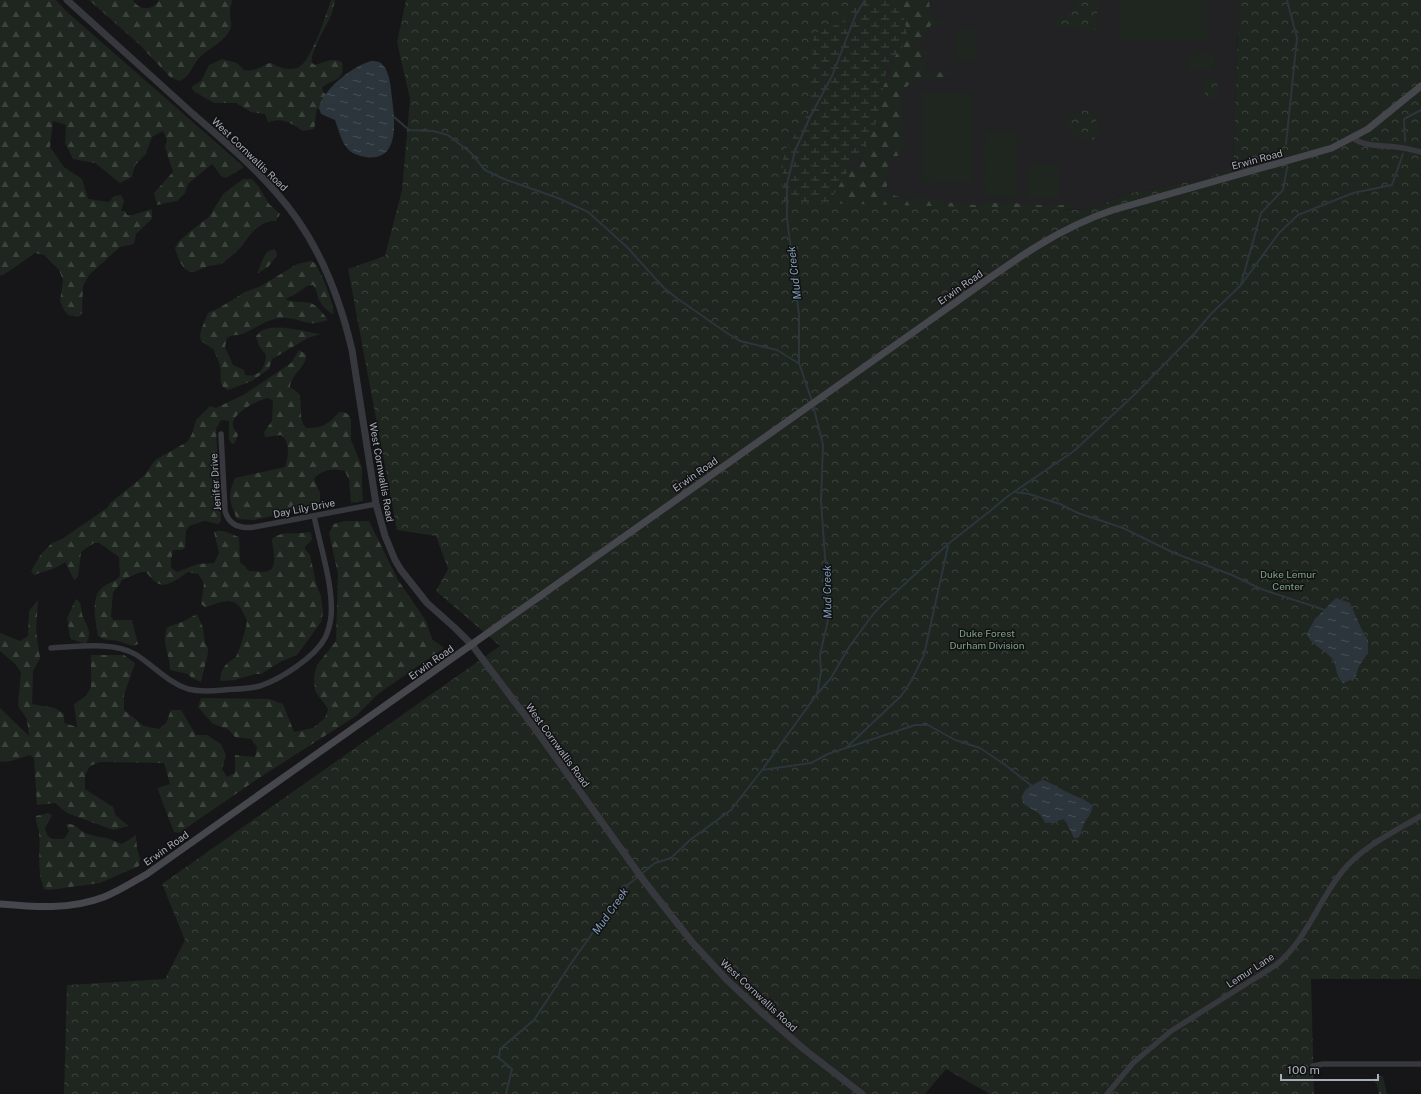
<svg xmlns="http://www.w3.org/2000/svg" width="1421" height="1094" font-family="'Public Sans',sans-serif">
<style>
.built{fill:#222225}
.green{fill:#1e261f}
.forest{fill:url(#forest-firs)}
.wetland{fill:url(#wetland-marsh)}
.park{fill:url(#park-crowns)}
.water{fill:url(#water-ripples)}
.lines{fill:none;stroke-linecap:round;stroke-linejoin:round}
.stream{stroke:#2c353c;stroke-width:2}
.minor{stroke:#37383d;stroke-width:5.5}
.tertiary{stroke:#37383d;stroke-width:7}
.secondary{stroke:#45474d;stroke-width:7}
.labels{text-anchor:middle;stroke-width:3;stroke-linejoin:round;paint-order:stroke}
.street-label{font-size:10px;fill:#a8adb8;stroke:#111113}
.park-label{font-size:10px;fill:#7fa381;stroke:#111113}
.water-label{font-size:11px;font-style:italic;fill:#7f9bb3;stroke:#111113}
</style>
<defs>
<pattern id="forest-firs" width="22" height="20" patternUnits="userSpaceOnUse"><rect width="22" height="20" fill="#1e261f"/><path d="M5 1l3.5 6h-7zM16 11l3.5 6h-7z" fill="#3c433d"/></pattern>
<pattern id="wetland-marsh" width="20" height="14" patternUnits="userSpaceOnUse"><rect width="20" height="14" fill="#1e261f"/><path d="M1 5h8M5 5V1M11 12h8M15 12V8" fill="none" stroke="#3c433d"/></pattern>
<pattern id="park-crowns" width="20" height="18" patternUnits="userSpaceOnUse"><rect width="20" height="18" fill="#1e261f"/><path d="M2 6a3 3 0 1 1 6 0M12 15a3 3 0 1 1 6 0" fill="none" stroke="#3c433d"/></pattern>
<pattern id="water-ripples" width="26" height="14" patternUnits="userSpaceOnUse"><rect width="26" height="14" fill="#2c353c"/><path d="M2 4q2-2 4 0t4 0M15 11q2-2 4 0t4 0" fill="none" stroke="#485056"/></pattern>
</defs>
<rect width="100%" height="100%" fill="#161618"/>
<polygon class="built" points="851,0 1239,0 1233,168 1207,178 1127,194 1087,210 782,202"/>
<g class="green">
<rect x="1120" y="0" width="87" height="41"/>
<polygon points="955,29 975,29 975,62 955,61"/>
<polygon points="1214,53 1215,70 1188,71 1188,54"/>
<polygon points="922,93 973,93 973,182 922,183"/>
<polygon points="987,130 1015,131 1018,133 1016,162 1015,164 1016,166 1017,196 1015,198 986,197 985,195 984,165 987,163 984,161 985,132"/>
<polygon points="1030,164 1058,165 1059,168 1059,197 1057,199 1029,198 1027,196 1028,166"/>
</g>
<g class="forest">
<polygon points="0,0 56,0 66,11 244,167 226,178 221,176 212,164 188,184 185,193 177,201 157,205 154,193 173,172 165,147 167,140 163,131 152,137 146,154 135,165 132,177 120,183 95,163 73,159 65,143 66,125 53,121 50,147 64,167 82,179 88,199 109,202 114,196 121,195 124,201 121,211 125,211 127,215 132,215 152,209 152,219 136,234 134,244 120,247 89,275 83,286 82,313 78,317 68,315 64,310 60,301 63,280 59,270 44,255 35,253 5,274 0,276"/>
<path d="M 89,0 L 133,0 C 139,11 153,11 159,0 L 232,0 C 232,4 230,8 230,12 C 230,19 233,24 230,30 C 224,42 209,48 200,57 C 191,66 192,76 179,81 L 170,77 L 139,44 Z"/>
<path d="M 331,0 L 335,0 C 334,4 333,9 332,13 C 328,24 309,53 312,63 L 315,65 C 324,62 333,57 342,62 C 346,84 330,78 322,88 L 323,92 L 331,98 L 329,106 L 317,109 C 315,116 316,122 314,129 L 303,131 C 291,123 283,117 268,122 L 265,114 L 251,112 L 236,103 L 214,103 L 195,92 L 191,88 L 194,85 L 201,81 L 209,65 L 222,59 L 237,63 L 244,70 C 250,71 254,70 259,68 C 263,67 266,63 271,63 C 274,64 276,66 279,67 C 285,69 291,70 297,68 C 311,64 326,14 331,0 Z"/>
<path d="M 856,0 L 929,0 L 930,11 L 934,19 L 944,22 L 946,25 L 935,24 L 931,25 C 926,33 917,42 919,51 L 923,52 L 927,50 L 929,53 C 927,59 922,68 927,73 L 953,72 L 957,75 C 954,75 950,75 948,76 C 945,77 943,79 939,80 C 928,81 912,78 905,89 C 895,104 910,142 900,154 C 898,157 894,156 891,156 L 888,160 L 887,186 L 884,192 L 905,199 L 916,197 L 926,198 L 942,202 L 975,205 L 989,203 L 1010,203 L 1052,206 L 1072,204 L 1070,207 L 1051,214 L 837,213 C 829,184 840,179 862,163 L 865,136 L 879,94 L 890,74 L 895,58 L 894,42 Z"/>
<path d="M 243,179 L 252,179 L 259,187 L 269,204 L 280,214 L 276,221 C 264,220 253,230 247,239 C 245,241 243,245 241,247 C 236,253 228,258 222,264 C 217,265 211,265 206,267 C 202,268 198,271 194,272 C 183,274 177,256 175,248 L 178,242 L 193,229 L 209,217 L 223,194 Z"/>
<path d="M 274,249 L 276,251 L 277,256 L 268,267 L 258,273 C 258,270 265,253 268,251 C 270,250 272,250 274,249 Z"/>
<path d="M 311,261 L 315,263 C 324,280 331,295 334,314 C 327,312 320,304 318,297 C 316,292 317,289 313,285 L 307,286 L 294,295 L 285,299 C 293,303 301,301 310,303 C 318,305 323,314 328,320 C 306,328 305,319 286,318 C 267,317 258,328 242,334 C 237,336 232,334 227,338 L 225,347 L 233,365 L 244,370 L 245,375 C 260,378 265,367 266,355 L 259,346 L 256,336 C 258,335 260,331 263,330 C 277,323 306,332 321,334 L 308,338 L 272,359 L 269,369 L 252,381 L 228,390 L 223,387 L 221,383 L 220,365 L 214,350 L 201,341 L 200,336 L 201,330 L 208,313 L 219,308 L 245,292 L 261,286 L 297,264 Z"/>
<path d="M 299,350 L 306,354 C 307,367 291,374 290,387 C 293,389 296,391 298,393 C 304,402 297,416 306,428 C 320,429 331,423 339,412 L 344,412 L 349,415 L 351,420 L 351,440 L 362,467 L 362,487 L 363,501 L 351,503 L 349,480 L 345,471 C 333,468 322,469 314,479 L 320,493 L 320,505 L 316,508 L 299,510 L 254,520 L 237,519 C 230,502 227,497 235,478 L 285,467 C 289,457 290,441 281,435 L 265,437 L 264,432 L 272,421 L 273,401 L 269,398 C 259,399 230,414 233,426 C 233,429 237,432 238,435 L 234,444 L 231,443 L 229,438 L 229,421 L 221,420 L 216,429 L 221,521 L 218,524 L 204,521 L 189,526 L 186,531 L 185,548 L 181,550 L 173,550 L 171,560 L 171,568 L 177,572 L 198,564 L 214,563 L 219,553 L 214,532 C 222,528 231,534 239,537 L 240,562 L 249,571 C 254,571 263,573 268,571 C 279,568 272,547 272,539 C 282,530 297,535 309,532 L 311,533 L 312,539 L 309,543 L 305,546 L 305,549 L 310,555 L 316,583 L 321,597 L 323,613 L 321,622 L 297,655 L 282,661 L 261,674 L 255,674 L 235,680 L 220,681 C 220,674 223,666 229,662 C 231,660 234,659 236,657 C 239,652 247,626 247,621 C 246,618 244,615 243,612 C 234,594 220,603 205,607 L 201,604 L 204,583 L 198,574 L 188,572 C 180,577 167,589 157,583 C 153,581 149,575 146,572 L 141,572 L 122,580 L 120,584 L 113,592 L 111,616 L 113,620 L 132,620 L 138,644 L 133,646 L 118,641 L 103,639 L 98,636 C 96,623 90,597 102,588 C 108,583 115,582 120,576 L 119,557 L 99,543 L 94,543 L 85,549 L 81,552 L 78,577 L 74,580 L 65,562 C 56,569 45,571 34,575 L 31,571 L 41,554 L 52,543 L 62,539 L 107,508 L 110,503 L 145,475 L 155,460 L 187,442 L 192,434 L 196,420 L 210,406 L 216,408 L 245,394 L 291,363 Z"/>
<polygon points="344,521 369,521 398,580 426,621 432,639 444,648 378,694 356,716 259,778 179,833 174,832 159,793 158,788 170,784 164,763 100,762 90,766 85,775 85,789 113,807 116,816 129,826 113,830 67,813 55,803 37,805 34,758 30,755 11,761 0,762 0,708 29,736 27,719 18,706 21,672 15,664 0,651 0,633 20,641 28,636 29,611 38,600 36,631 40,658 33,671 32,704 55,708 64,714 64,723 77,727 74,704 86,696 91,687 91,655 124,655 135,663 124,695 124,710 144,726 159,729 166,723 171,710 181,710 196,735 207,735 221,744 226,755 222,769 227,777 235,773 235,755 255,757 257,747 251,739 235,737 228,729 213,724 198,707 201,698 269,699 283,704 294,732 313,728 325,718 328,709 315,691 314,676 317,665 336,641 338,574 329,533 334,524"/>
<path d="M 76,599 C 83,603 80,610 83,617 C 87,627 93,632 86,644 L 71,639 C 68,633 69,625 67,618 Z"/>
<path d="M 197,614 L 203,628 L 205,643 L 208,648 L 208,653 L 201,682 L 192,678 L 188,674 L 170,670 C 170,652 161,648 167,627 L 182,622 Z"/>
<path d="M 48,813 L 52,815 L 45,828 C 48,841 53,839 64,839 L 69,831 L 66,824 C 78,823 78,831 88,834 C 94,836 101,837 107,838 C 112,840 117,842 122,844 L 136,835 L 137,849 L 140,858 L 139,866 L 100,883 L 49,890 L 44,889 C 36,870 41,850 39,831 C 38,826 35,821 36,816 Z"/>
<polygon points="1379,1076 1383,1077 1387,1094 1379,1094 1377,1085 1373,1079"/>
</g>
<polygon class="wetland" points="814,0 900,0 907,32 904,45 887,67 876,122 861,155 851,166 833,196 838,226 633,261"/>
<g class="park">
<polygon points="406,0 851,0 851,19 813,34 810,110 783,154 782,202 1087,210 1127,194 1207,178 1233,167 1239,0 1421,0 1421,979 1311,979 1314,1094 990,1094 946,1069 925,1094 64,1094 67,985 165,979 185,940 162,884 500,646 436,591 448,569 436,536 397,530 348,269 385,256 402,190 410,99 397,42"/>
<polygon points="1078,0 1098,0 1096,30 1056,28 1053,24 1059,18 1064,19"/>
<path d="M 1204,78 L 1218,79 L 1217,97 C 1212,98 1210,101 1205,96 Z"/>
<polygon points="1090,109 1094,114 1100,132 1093,140 1086,140 1068,131 1066,115 1080,113 1080,112"/>
</g>
<g class="water">
<path d="M 371,61 C 375,61 379,61 382,64 C 390,72 391,88 392,99 C 395,121 400,162 366,157 C 343,154 342,139 335,120 L 321,114 L 319,108 C 323,89 353,66 371,61 Z"/>
<path d="M 1336,598 L 1350,603 L 1361,628 L 1368,640 L 1368,653 L 1359,666 L 1355,678 L 1343,683 C 1336,678 1337,667 1333,660 C 1326,649 1310,646 1307,633 L 1315,619 Z"/>
<path d="M 1043,780 C 1052,783 1060,789 1069,793 C 1077,797 1085,799 1092,805 C 1093,814 1086,818 1083,826 C 1081,831 1082,833 1078,838 L 1074,838 L 1066,822 L 1063,819 L 1053,823 L 1045,823 C 1040,810 1032,811 1023,803 C 1019,790 1033,784 1043,780 Z"/>
</g>
<g class="lines">
<g class="stream">
<polyline points="394,117 409,130 433,131 448,135 471,153 485,170 504,179 558,198 588,212 627,247 664,288 678,299 727,333 740,341 777,350 798,363"/>
<polyline points="1405,141 1404,119 1421,110"/>
<polyline points="1286,144 1297,38 1287,0"/>
<polyline points="1241,284 1261,213 1283,190 1287,168"/>
<polyline points="812,401 799,363 799,315 787,218 787,184 795,151 810,117 832,76 856,14 865,0"/>
<polyline points="1014,492 1029,494 1060,504 1078,513 1123,528 1174,553 1232,575 1261,589 1325,610"/>
<polyline points="818,693 831,678 849,647 874,613 884,603 948,544 990,511 1008,496 1074,451 1135,394 1194,334 1211,314 1241,285 1279,233 1298,215 1353,193 1392,185 1403,154"/>
<path d="M 847,747 L 901,696 C 911,684 917,669 924,655 L 948,546"/>
<polyline points="762,770 811,763 828,754 915,725 928,725 955,740 980,748 1004,764 1032,786"/>
<polyline points="641,874 655,863 671,858 690,840 731,810 762,770 817,694 821,672 820,655 828,620 828,586 825,557 821,501 823,445 813,405"/>
<polyline points="506,1094 512,1069 499,1058 500,1049 534,1020 572,962 626,886 638,877"/>
</g>
<g class="minor">
<path d="M 1353,138 C 1365,147 1381,145 1396,147 C 1404,148 1413,150 1421,152"/>
<path d="M 221,434 L 225,511 C 229,525 240,529 254,527 L 376,504"/>
<path d="M 51,648 C 75,647 113,641 135,654 C 153,665 167,682 188,689 C 199,692 213,691 224,690 C 236,689 249,689 260,686 C 281,679 315,657 325,638 C 328,632 330,624 331,617 C 334,588 320,545 314,516"/>
<polyline points="1313,1066 1323,1064 1421,1064"/>
<path d="M 1107,1094 L 1133,1063 L 1171,1031 L 1276,965 C 1306,941 1318,902 1341,873 C 1360,848 1395,831 1421,816"/>
</g>
<path class="tertiary" d="M 67,0 C 109,38 151,76 193,114 C 230,146 269,179 297,219 C 325,259 341,303 352,350 L 376,504 L 385,536 L 395,560 L 401,570 L 427,603 L 455,628 L 472,645 L 536,730 L 644,881 L 692,942 L 727,980 L 761,1012 L 805,1050 L 862,1094"/>
<path class="secondary" d="M 0,904 C 35,907 70,910 104,897 C 119,891 133,882 147,874 L 949,307 C 1001,270 1052,230 1113,210 L 1332,148 L 1368,129 L 1421,86"/>
</g>
<g class="labels">
<g class="street-label">
<text transform="translate(250 154) rotate(44)" y="4">West Cornwallis Road</text>
<text transform="translate(1257 159) rotate(-15)" y="4">Erwin Road</text>
<text transform="translate(960 287) rotate(-35)" y="4">Erwin Road</text>
<text transform="translate(382 472) rotate(80)" y="4">West Cornwallis Road</text>
<text transform="translate(695 474) rotate(-35)" y="4">Erwin Road</text>
<text transform="translate(215 482) rotate(-94)" y="4">Jenifer Drive</text>
<text transform="translate(304 508) rotate(-11)" y="4">Day Lily Drive</text>
<text transform="translate(431 662) rotate(-35)" y="4">Erwin Road</text>
<text transform="translate(558 745) rotate(54)" y="4">West Cornwallis Road</text>
<text transform="translate(166 848) rotate(-35)" y="4">Erwin Road</text>
<text transform="translate(1250 970) rotate(-33)" y="4">Lemur Lane</text>
<text transform="translate(759 995) rotate(43)" y="4">West Cornwallis Road</text>
</g>
<g class="park-label">
<text x="1288" y="578">Duke Lemur<tspan x="1288" dy="12">Center</tspan></text>
<text x="987" y="637">Duke Forest<tspan x="987" dy="12">Durham Division</tspan></text>
</g>
<g class="water-label">
<text transform="translate(794 273) rotate(-97)" y="4">Mud Creek</text>
<text transform="translate(827 592) rotate(-91)" y="4">Mud Creek</text>
<text transform="translate(610 911) rotate(-55)" y="4">Mud Creek</text>
</g>
</g>
<path d="M1281 1074v6h97v-6" fill="none" stroke="#a8adb8" stroke-width="2"/>
<text x="1287" y="1074" font-size="12" fill="#a8adb8" stroke="#111113" stroke-width="3" paint-order="stroke">100 m</text>
</svg>
